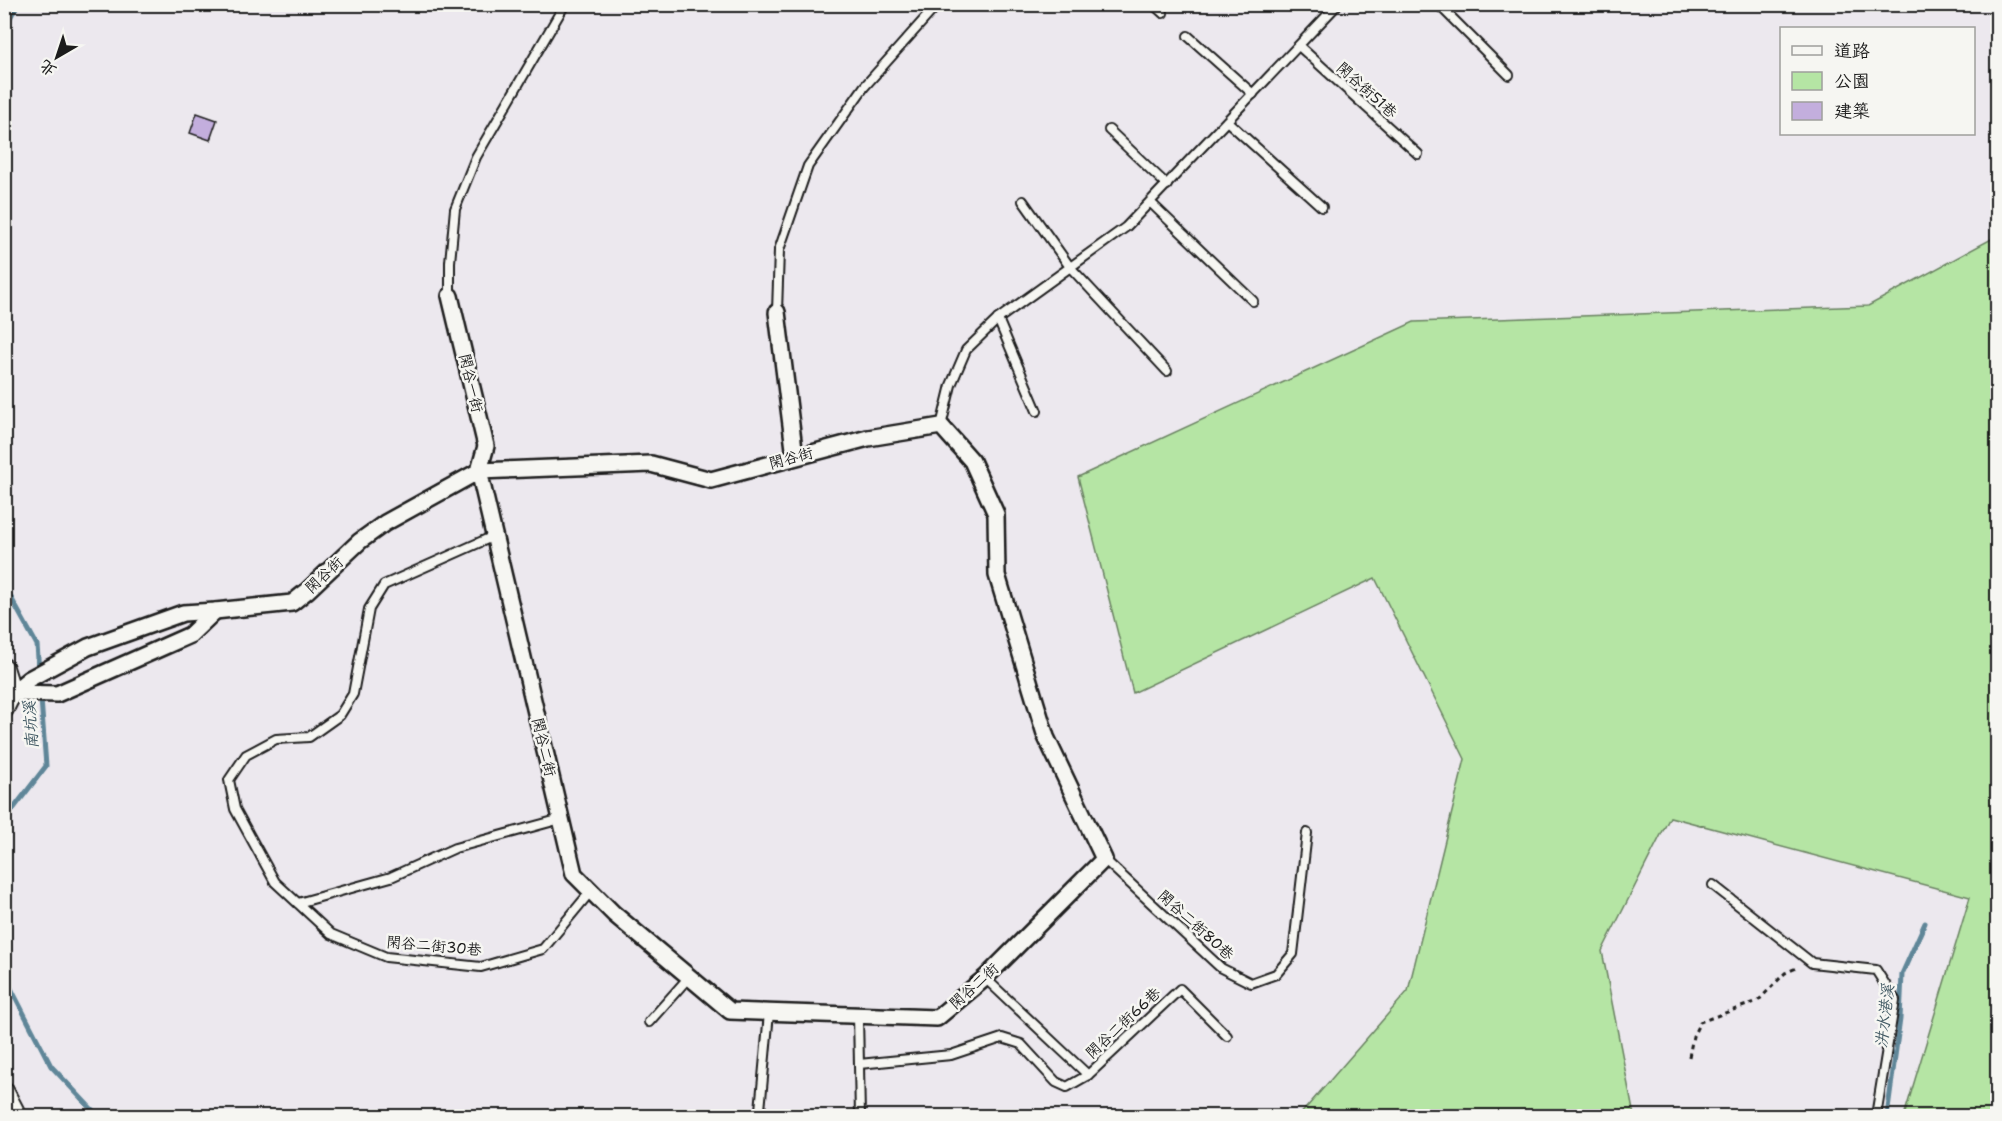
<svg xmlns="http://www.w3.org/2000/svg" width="2002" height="1121" font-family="'Shantell Sans','LXGW WenKai TC',sans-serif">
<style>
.green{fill:#b5e5a4;stroke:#688060;stroke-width:1.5}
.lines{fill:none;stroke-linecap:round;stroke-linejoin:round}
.stream{stroke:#5e8698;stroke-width:5}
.building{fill:#c3aedd;stroke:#1c1c1c;stroke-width:1.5}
.service-casing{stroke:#1c1c1c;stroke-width:12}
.minor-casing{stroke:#1c1c1c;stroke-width:20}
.tertiary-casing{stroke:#1c1c1c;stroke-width:22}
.path{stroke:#1c1c1c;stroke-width:3;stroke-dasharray:4.5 4.5;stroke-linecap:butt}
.service{stroke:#f6f6f2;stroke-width:8}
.minor{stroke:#f6f6f2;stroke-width:15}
.tertiary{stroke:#f6f6f2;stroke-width:18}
.labels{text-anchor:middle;stroke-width:5;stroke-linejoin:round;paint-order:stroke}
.street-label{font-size:15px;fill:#1c1c1c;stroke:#f6f6f2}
.water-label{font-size:16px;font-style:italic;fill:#425a64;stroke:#f6f6f2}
</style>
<rect width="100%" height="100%" fill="#ece8ee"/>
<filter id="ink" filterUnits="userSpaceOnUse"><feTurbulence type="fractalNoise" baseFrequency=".0167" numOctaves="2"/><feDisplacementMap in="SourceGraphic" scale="12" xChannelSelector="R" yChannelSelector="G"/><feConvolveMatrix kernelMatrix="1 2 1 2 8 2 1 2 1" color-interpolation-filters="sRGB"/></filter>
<g filter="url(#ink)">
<polygon class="green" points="1997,236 1997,1116 1904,1116 1970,897 1670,817 1602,951 1634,1116 1299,1116 1408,991 1465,759 1375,578 1133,693 1078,477 1414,322 1868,306"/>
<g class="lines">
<g class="stream">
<polyline points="4,28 18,4"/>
<polyline points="4,585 37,645 46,766 4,821"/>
<polyline points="4,975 51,1066 98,1116"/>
<polyline points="1887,1116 1900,1019 1902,974 1925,923"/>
</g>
</g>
<polygon class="building" points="197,113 217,120 210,140 190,133"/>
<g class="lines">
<defs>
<g id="service">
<polyline points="1153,4 1163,13"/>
<polyline points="1438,4 1509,75"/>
<polyline points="1188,36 1253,94"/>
<polyline points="1299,46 1418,154"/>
<polyline points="1227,121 1322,207"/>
<polyline points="1109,130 1167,185"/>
<polyline points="1023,201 1070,267 1167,371"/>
<polyline points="1150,202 1253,301"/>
<polyline points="450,296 450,262 455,209 476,157 565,4"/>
<polyline points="777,312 779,250 808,166 864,87 938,4"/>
<polyline points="998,319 1037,411"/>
<polyline points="941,426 951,385 966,350 998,319 1126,227 1338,4"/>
<polyline points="494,536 384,585 369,609 353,694 340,715 309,737 276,739 246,755 229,780 235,809 275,882 331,934 386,957 481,967 543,949 591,891"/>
<polyline points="1104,859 1221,968 1251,983 1276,974 1293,954 1307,833"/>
<polyline points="1713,885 1812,963 1876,970 1895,1000 1876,1116"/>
<polyline points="298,903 391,877 455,848 561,819"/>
<polyline points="985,978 1088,1075 1180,989 1227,1036"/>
<polyline points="858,1015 860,1116"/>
<polyline points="649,1022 689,977"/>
<polyline points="859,1064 951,1055 1002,1038 1021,1044 1056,1082 1067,1087 1088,1075"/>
<polyline points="756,1116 760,1110 769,1013"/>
</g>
<g id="minor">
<polyline points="777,312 795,457"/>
<polyline points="12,693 29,679 88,647 183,613 215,611 292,603 307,591 360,541 385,523 479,471 651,464 711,480 868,438 941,426 972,461 996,514 997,575 1046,737 1104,859 985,978 937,1018 730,1011 614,914 574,874 479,471 486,446 450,296"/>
<polyline points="12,693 57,694 190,635 215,611"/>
</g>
<g id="tertiary">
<polyline points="4,668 12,693 4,709"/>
<polyline points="4,1091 17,1116"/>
</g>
</defs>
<use href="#service" class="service-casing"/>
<use href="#minor" class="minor-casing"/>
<use href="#tertiary" class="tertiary-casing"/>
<polyline class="path" points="1689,1057 1693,1036 1700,1022 1758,1001 1785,973 1799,967"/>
<use href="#service" class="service"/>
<use href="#minor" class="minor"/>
<use href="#tertiary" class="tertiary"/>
</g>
</g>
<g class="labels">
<g class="street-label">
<text transform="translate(1367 90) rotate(42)" y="5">閑谷街51巷</text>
<text transform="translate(471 383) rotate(77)" y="5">閑谷一街</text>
<text transform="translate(791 458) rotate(-15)" y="5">閑谷街</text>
<text transform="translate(324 575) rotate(-43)" y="5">閑谷街</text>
<text transform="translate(544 747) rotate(77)" y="5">閑谷二街</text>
<text transform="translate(1196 925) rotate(42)" y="5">閑谷二街80巷</text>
<text transform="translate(434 946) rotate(5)" y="5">閑谷二街30巷</text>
<text transform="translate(974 986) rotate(-42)" y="5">閑谷二街</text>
<text transform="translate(1123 1023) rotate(-43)" y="5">閑谷二街66巷</text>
</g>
<g class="water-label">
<text transform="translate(30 725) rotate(-94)" y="6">南坑溪</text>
<text transform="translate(1884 1016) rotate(-84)" y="6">汫水港溪</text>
</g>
</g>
<rect width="2002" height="1121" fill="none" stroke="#f6f6f2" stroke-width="24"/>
<rect x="12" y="12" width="1978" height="1097" fill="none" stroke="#1c1c1c" stroke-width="2" filter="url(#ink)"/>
<rect x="1780" y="27" width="195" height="108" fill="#f6f6f2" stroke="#9f9f9c" stroke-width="1.5"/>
<rect x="1792" y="46" width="30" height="9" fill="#f6f6f2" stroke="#9f9f9c" stroke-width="1.5"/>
<text x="1834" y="57" font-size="18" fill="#1c1c1c">道路</text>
<rect x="1792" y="72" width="30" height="18" fill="#b5e5a4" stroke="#9f9f9c" stroke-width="1.5"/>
<text x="1834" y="87" font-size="18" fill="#1c1c1c">公園</text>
<rect x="1792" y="102" width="30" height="18" fill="#c3aedd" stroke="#9f9f9c" stroke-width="1.5"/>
<text x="1834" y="117" font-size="18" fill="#1c1c1c">建築</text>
<g transform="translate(57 57) rotate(219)" stroke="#f6f6f2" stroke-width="4.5" paint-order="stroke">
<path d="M0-4.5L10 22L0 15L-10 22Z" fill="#1c1c1c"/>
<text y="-9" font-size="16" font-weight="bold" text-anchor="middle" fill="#1c1c1c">北</text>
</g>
</svg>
